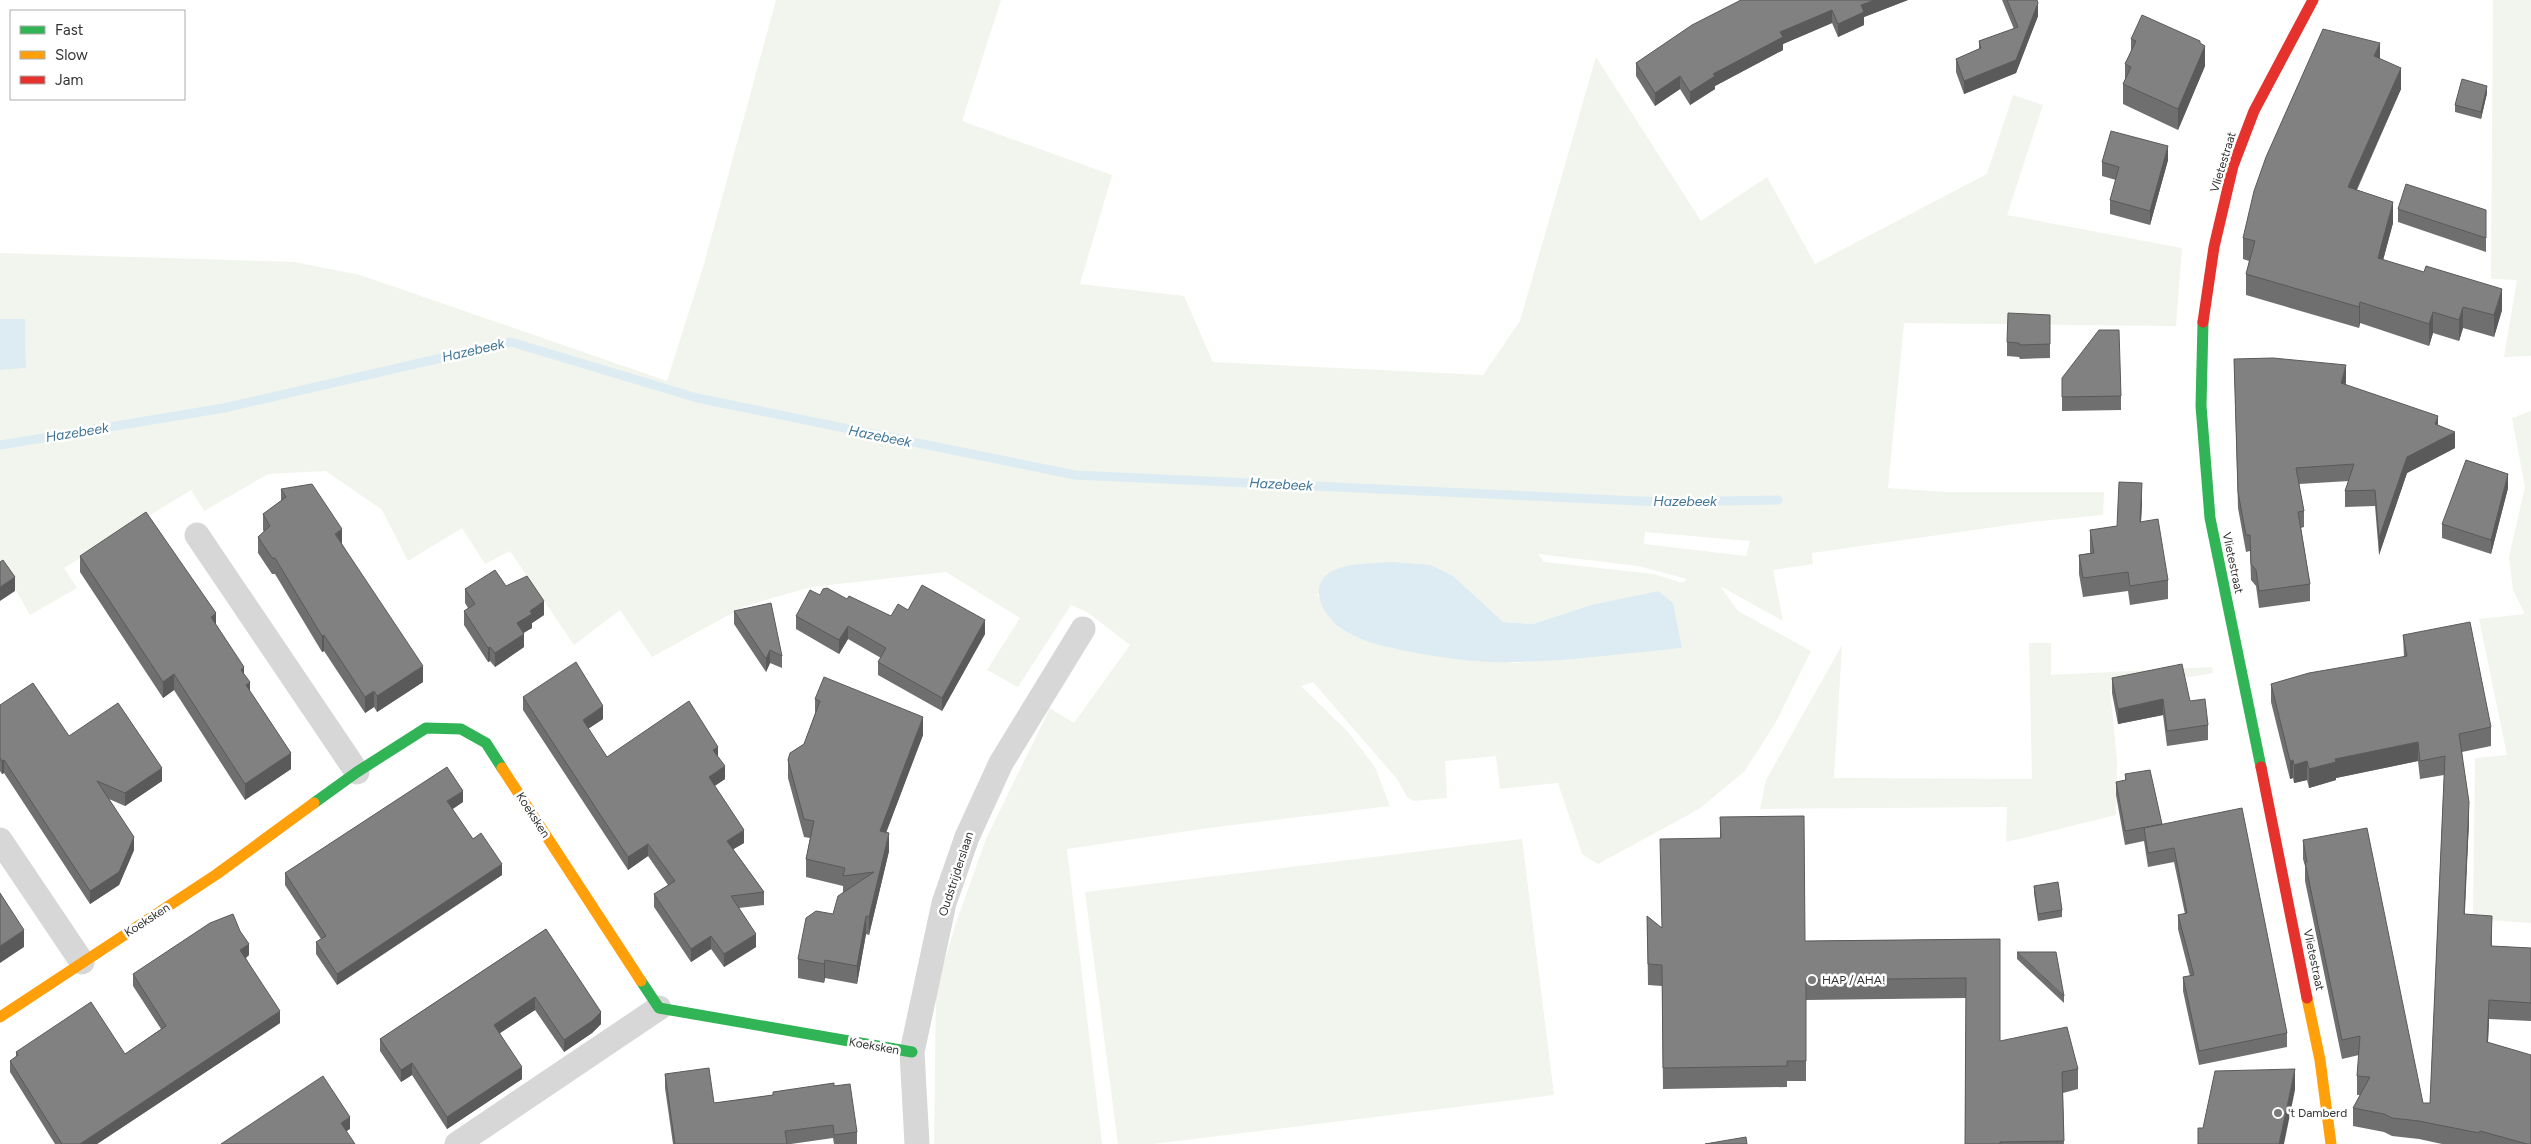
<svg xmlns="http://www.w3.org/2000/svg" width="2531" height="1144" font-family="Figtree,sans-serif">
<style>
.green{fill:#f1f5ed;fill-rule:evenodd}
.water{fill:#ddebf3}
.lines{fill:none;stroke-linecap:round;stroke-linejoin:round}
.stream{stroke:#ddebf3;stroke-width:9}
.street{stroke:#d7d7d7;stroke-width:25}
.fast{stroke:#30b455;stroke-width:11}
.slow{stroke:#ff9f0a;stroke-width:11}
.jam{stroke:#e5322d;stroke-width:11}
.wall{fill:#6f6f6f}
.shaded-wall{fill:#5a5a5a}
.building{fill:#818181;stroke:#5a5a5a}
.poi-dot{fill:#7a7a7a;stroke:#fff;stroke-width:2}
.labels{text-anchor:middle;stroke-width:5;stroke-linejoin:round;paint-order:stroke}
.street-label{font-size:12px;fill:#333;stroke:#fff}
.poi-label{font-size:12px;fill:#333;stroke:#fff;text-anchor:start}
.water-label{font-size:14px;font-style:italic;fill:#3f7597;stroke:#fff}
</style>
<rect width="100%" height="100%" fill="#fff"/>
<g class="green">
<path d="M 776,0 L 1001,0 L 962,121 L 1112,175 L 1080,284 L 1184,296 L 1213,362 L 1483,375 L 1520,321 L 1596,57 L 1701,221 L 1767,177 L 1815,264 L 1987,174 L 2013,95 L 2043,105 L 2007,215 L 2182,248 L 2176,326 L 1904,323 L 1888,488 L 1946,492 L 2104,492 L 2103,515 L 2030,522 L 1812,553 L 1813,564 L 1773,570 L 1783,621 L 1720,586 L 1738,611 L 1811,651 L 1777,720 L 1745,771 L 1699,809 L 1598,864 L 1582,854 L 1558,783 L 1500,789 L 1496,756 L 1445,761 L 1447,798 L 1414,801 L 1407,797 L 1397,779 L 1313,682 L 1301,686 L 1348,732 L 1375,767 L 1390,806 L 1208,828 L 1067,849 L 1102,1144 L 934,1144 L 936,988 L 956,923 L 986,839 L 1050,708 L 1074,723 L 1130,645 L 1087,612 L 1071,605 L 1018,687 L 987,670 L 1020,618 L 946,572 L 811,587 L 745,606 L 652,657 L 620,610 L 574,645 L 510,551 L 485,564 L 462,528 L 408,561 L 382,510 L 326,471 L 268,474 L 204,511 L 191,490 L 64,568 L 77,588 L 30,615 L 0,562 L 0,370 L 26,367 L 25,319 L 0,319 L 0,253 L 294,262 L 360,275 L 667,381 L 704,264 ZM 1645,532 L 1749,541 L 1750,541 L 1746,556 L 1644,544 ZM 1538,554 L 1638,566 L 1687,579 L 1682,583 L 1654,574 L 1544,562 ZM 1658,591 L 1682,648 L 1515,663 L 1448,657 L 1391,648 L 1341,629 L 1328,614 L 1317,594 L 1482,604 L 1502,622 L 1533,624 L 1591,605 Z"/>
<polygon points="2493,0 2531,0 2531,356 2504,357 2517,280 2491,279"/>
<polygon points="2531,411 2531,923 2473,919 2475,758 2507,755 2479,619 2525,614 2513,590 2509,557 2525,487 2512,418"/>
<polygon points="2029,643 2051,643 2051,675 2212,667 2213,673 2110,690 2117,760 2116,815 2006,842 2007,807 1760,809 1766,780 1842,645 1834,778 2032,779"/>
<polygon points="1522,839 1554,1095 1153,1144 1118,1144 1085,892"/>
</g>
<g class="water">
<polygon points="0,319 25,319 26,368 0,370"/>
<path d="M 1392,562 L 1431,565 L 1453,576 L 1503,622 L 1533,624 L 1591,605 L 1658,591 L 1673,603 L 1682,648 C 1627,653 1571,661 1516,662 C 1479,664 1428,656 1392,648 C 1376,645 1356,638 1342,629 C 1325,618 1307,588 1329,573 C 1345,562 1373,564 1392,562 Z"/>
</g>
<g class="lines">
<polyline class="stream" points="0,445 224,408 511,342 697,398 1075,475 1662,502 1778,500"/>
<g class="street">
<polyline points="197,535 357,772"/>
<polyline points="0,840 82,962"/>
<polyline points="457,1144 659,1008"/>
<polyline points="917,1144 912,1052 944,903 967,837 1001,763 1083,629"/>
</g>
<g class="fast">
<polyline points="2203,322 2201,406 2210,518 2261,767"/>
<polyline points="314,803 357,772 426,728 461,729 486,743 502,768"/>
<polyline points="641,981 659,1008 912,1052"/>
</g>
<g class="slow">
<polyline points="502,768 641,981"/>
<polyline points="2307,998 2320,1060 2331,1144"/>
<polyline points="0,1017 217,874 314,803"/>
</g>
<g class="jam">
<polyline points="2203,322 2214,247 2233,166 2254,111 2313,0"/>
<polyline points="2261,767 2307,998"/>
</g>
</g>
<g class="wall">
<polygon points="1741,0 1908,0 1864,17 1864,25 1838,37 1832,23 1783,44 1783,50 1715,86 1715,89 1690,105 1680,89 1655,106 1636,76 1636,63"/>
<polygon points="2002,0 2037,0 2038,16 2016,73 1964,94 1956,72 1956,59 1979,49 1979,41 2014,29"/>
<polygon points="2131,39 2200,44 2205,66 2178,130 2123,104 2123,84 2125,80 2125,64 2131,51"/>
<polygon points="2380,59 2401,89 2357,190 2393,223 2383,260 2502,310 2494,337 2463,328 2459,341 2433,333 2429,346 2360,323 2359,328 2246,295 2246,274 2249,261 2243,259 2243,238"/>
<polygon points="2487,93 2481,119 2455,112 2455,105"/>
<polygon points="2168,160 2150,225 2110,214 2110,200 2116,180 2102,176 2102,162"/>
<polygon points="2398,209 2486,210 2486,252 2398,222"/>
<polygon points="2050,315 2050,358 2020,359 2019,357 2007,356 2007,342"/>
<polygon points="2234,359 2346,382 2345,385 2438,425 2455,448 2407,473 2379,555 2375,506 2345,507 2345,491 2349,481 2299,484 2304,511 2304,527 2301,528 2310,584 2310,601 2259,608 2256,586 2251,580 2250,551 2246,552 2238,508"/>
<polygon points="2062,378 2121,396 2121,410 2062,411"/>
<polygon points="2508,488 2491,554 2442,538 2442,524"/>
<polygon points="281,489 342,544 423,682 377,712 374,707 365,713 324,651 322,652 275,574 272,574 258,553 258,537 264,532 263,530 263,514 281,501"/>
<polygon points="2142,502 2141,522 2168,580 2168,599 2130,605 2128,591 2083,597 2079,574 2079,555 2090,553 2090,530 2117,526"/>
<polygon points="80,556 216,625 244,675 250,692 291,769 245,800 174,690 163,698 80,572"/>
<polygon points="506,586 544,615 532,623 532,628 524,632 524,647 495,667 490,661 488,662 464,625 464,611 468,608 465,603 465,589"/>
<polygon points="820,595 847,599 891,616 908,610 985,634 942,711 878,675 878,662 881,658 848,639 839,654 796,629 796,616"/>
<polygon points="734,611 782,656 782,668 770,663 766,672 734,624"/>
<polygon points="2403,635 2491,727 2491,746 2462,752 2469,821 2464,914 2492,934 2492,946 2531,948 2531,1021 2489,1019 2488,1043 2531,1144 2442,1144 2419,1139 2392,1136 2384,1132 2353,1126 2353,1108 2360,1095 2357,1095 2357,1076 2359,1055 2342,1059 2305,881 2305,866 2303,859 2303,840 2423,1103 2430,1103 2444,775 2420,779 2418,761 2336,778 2336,780 2309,788 2307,780 2294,783 2293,778 2290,779 2271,702 2271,684 2404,657"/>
<polygon points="2112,678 2190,701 2208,725 2208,740 2167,746 2163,715 2118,724 2112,693"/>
<polygon points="523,697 603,719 588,729 607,757 718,757 725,779 714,786 744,843 733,849 764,892 764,905 739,908 756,947 724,967 711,949 691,962 654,907 654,894 668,885 648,856 628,870 523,710"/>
<polygon points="815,699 923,735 886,832 889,851 869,935 866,934 857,984 825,978 824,983 798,978 798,959 833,914 843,892 843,886 806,877 806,859 810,838 804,837 788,778 788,760 804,744 815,714"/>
<polygon points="0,705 69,736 162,781 125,806 109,799 134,850 119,885 90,904 4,773 2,774 0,771"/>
<polygon points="2125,774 2162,824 2287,1033 2287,1047 2199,1065 2183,991 2183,977 2190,976 2178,929 2178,915 2185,914 2174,862 2148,867 2144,841 2125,845 2116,795 2116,782 2125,780"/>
<polygon points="463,802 452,809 473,839 502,875 337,985 316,954 316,942 321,939 285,885 285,873"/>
<polygon points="1720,817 1805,941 2000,939 2000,1041 2078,1069 2078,1089 2063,1093 2064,1144 1965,1144 1966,998 1806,1000 1806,1081 1787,1081 1787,1087 1663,1089 1662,986 1648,985 1647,916 1661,928 1720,838"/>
<polygon points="2034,886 2062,910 2062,917 2038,921 2034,893"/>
<polygon points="546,929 601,1024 592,1033 564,1052 535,1010 500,1033 522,1079 447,1129 412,1075 401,1082 380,1051 380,1039"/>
<polygon points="2017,952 2064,996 2064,1003 2017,959"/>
<polygon points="249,955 246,958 280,1023 97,1144 55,1144 10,1072 10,1061 16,1057 16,1052 125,1054 161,1029 133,986 133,974"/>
<polygon points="665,1074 714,1103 773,1095 773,1092 834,1086 857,1132 857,1144 834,1144 833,1138 791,1144 673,1144 665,1088"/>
</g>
<g class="shaded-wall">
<polygon points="1875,0 1908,0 1864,17 1864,25 1838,37 1838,24 1861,5"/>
<polygon points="2038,3 2038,16 2016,73 1964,94 1964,81 2016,60"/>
<polygon points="1832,10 1832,23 1783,44 1783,50 1715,86 1715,89 1690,105 1690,92 1713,74 1780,32"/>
<polygon points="2200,41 2200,55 2205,46 2205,66 2178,130 2178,109"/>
<polygon points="2380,43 2380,65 2374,56"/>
<polygon points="2401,68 2401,89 2348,208 2348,187"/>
<polygon points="1680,76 1680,89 1655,106 1655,93"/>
<polygon points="2487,86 2487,93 2481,119 2481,112"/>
<polygon points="2168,146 2168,160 2150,225 2150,211"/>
<polygon points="2393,202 2393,223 2378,279 2378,258"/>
<polygon points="2502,289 2502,310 2494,337 2494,315"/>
<polygon points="2360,302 2360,323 2359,328 2359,307"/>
<polygon points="2463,307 2463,328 2459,341 2459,320"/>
<polygon points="2433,312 2433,333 2429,346 2429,324"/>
<polygon points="2346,365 2346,382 2341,400 2341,383"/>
<polygon points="2438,416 2438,432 2435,424"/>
<polygon points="2455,432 2455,448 2407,473 2379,555 2379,538 2407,457"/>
<polygon points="2508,474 2508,488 2491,554 2491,540"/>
<polygon points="2142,483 2142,502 2140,541 2140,522"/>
<polygon points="342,529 342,545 335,534"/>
<polygon points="15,577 15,591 0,601 0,587"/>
<polygon points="544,601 544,615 532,623 532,628 517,637 517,623 530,611"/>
<polygon points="216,613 216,629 211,617"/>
<polygon points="985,620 985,634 942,711 942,698"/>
<polygon points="848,626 848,639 839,654 839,640"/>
<polygon points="524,634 524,647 495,667 495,653"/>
<polygon points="324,635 324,651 322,652 322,636"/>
<polygon points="490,647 490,661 488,662 488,648"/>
<polygon points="770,650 770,663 766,672 766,659"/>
<polygon points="423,666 423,682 377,712 377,696"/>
<polygon points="244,667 244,683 241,670"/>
<polygon points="174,674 174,690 163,698 163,682"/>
<polygon points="250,682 250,698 246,685"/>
<polygon points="374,691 374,707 365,713 365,697"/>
<polygon points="2163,699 2163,715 2118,724 2118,709"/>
<polygon points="603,706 603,719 583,732 583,720"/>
<polygon points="923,717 923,735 880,849 880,831"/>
<polygon points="2418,742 2418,761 2336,778 2336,780 2309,788 2309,769 2335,759"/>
<polygon points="718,747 718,760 713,750"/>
<polygon points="291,753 291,769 245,800 245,784"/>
<polygon points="4,760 4,773 2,774 2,761"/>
<polygon points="2293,760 2293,778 2290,779 2290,761"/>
<polygon points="2307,761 2307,780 2294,783 2294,765"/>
<polygon points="725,766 725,779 709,790 709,777"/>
<polygon points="162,768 162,781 125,806 125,793"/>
<polygon points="463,791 463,802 447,813 447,801"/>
<polygon points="2469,802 2469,821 2464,933 2464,914"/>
<polygon points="744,830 744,843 727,853 727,841"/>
<polygon points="889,833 889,851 869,935 869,917"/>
<polygon points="134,837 134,850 119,885 90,904 90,891"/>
<polygon points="648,844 648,856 628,870 628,857"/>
<polygon points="502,864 502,875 337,985 337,974"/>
<polygon points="866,916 866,934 857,984 857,966"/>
<polygon points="24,930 24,947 0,963 0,946"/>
<polygon points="756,934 756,947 724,967 724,954"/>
<polygon points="711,936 711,949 691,962 691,949"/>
<polygon points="249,944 249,955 240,962 240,950"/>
<polygon points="825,960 825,978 824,983 824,964"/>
<polygon points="535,997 535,1010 494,1037 494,1025"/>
<polygon points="2489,1000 2489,1019 2487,1061 2487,1042"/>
<polygon points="280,1011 280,1023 97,1144 80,1144"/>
<polygon points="601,1012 601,1024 592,1033 564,1052 564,1040"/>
<polygon points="412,1063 412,1075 401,1082 401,1070"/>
<polygon points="522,1067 522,1079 447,1129 447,1117"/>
<polygon points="2295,1069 2295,1090 2284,1144 2279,1144"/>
<polygon points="350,1117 350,1129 341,1135 341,1123"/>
</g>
<g class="building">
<polygon points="1741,0 1875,0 1861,5 1864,12 1838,24 1832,10 1780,32 1783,37 1713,74 1715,76 1690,92 1680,76 1655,93 1636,63 1692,25"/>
<polygon points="2007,0 2037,0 2038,3 2016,60 1964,81 1956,59 1981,48 1979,41 2018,27"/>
<polygon points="2142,15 2200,41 2200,43 2205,46 2178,109 2123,84 2131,67 2125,64 2136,41 2131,39"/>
<polygon points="2323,29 2380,43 2374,56 2401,68 2348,187 2393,202 2378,258 2424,272 2426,266 2502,289 2494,315 2463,307 2459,320 2433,312 2429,324 2360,302 2359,307 2246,274 2255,241 2243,238 2254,191 2266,157"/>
<polygon points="2462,79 2487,86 2481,112 2455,105"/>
<polygon points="2111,131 2168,146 2150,211 2110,200 2119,167 2102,162"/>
<polygon points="2406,184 2486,210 2486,238 2398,209"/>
<polygon points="2008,313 2050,315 2050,344 2020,345 2019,343 2007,342"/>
<polygon points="2099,330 2119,330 2121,396 2062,397 2062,378"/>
<polygon points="2273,358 2346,365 2341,383 2438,416 2435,424 2455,432 2407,457 2379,538 2375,490 2345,491 2354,464 2296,468 2304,511 2298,512 2310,584 2259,591 2256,570 2251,564 2250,535 2246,535 2238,492 2234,359"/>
<polygon points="2466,460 2508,474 2491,540 2442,524"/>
<polygon points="2119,482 2142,483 2140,522 2158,519 2168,580 2130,586 2128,572 2083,578 2079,555 2094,553 2090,530 2117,526"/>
<polygon points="312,484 342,529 335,534 423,666 377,696 374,691 365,697 324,635 322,636 275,558 272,558 258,537 270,526 263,514 286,497 281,489"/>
<polygon points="146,512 216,613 211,617 244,667 241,670 250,682 246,685 291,753 245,784 174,674 163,682 80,556"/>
<polygon points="3,560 15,577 0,587 0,562"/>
<polygon points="495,570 506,586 527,576 544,601 530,611 532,614 517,623 524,634 495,653 490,647 488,648 464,611 475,604 465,589"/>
<polygon points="922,585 985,620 942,698 878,662 886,648 848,626 839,640 796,616 810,590 820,595 823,589 827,588 847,599 849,596 891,616 898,604 908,610"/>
<polygon points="771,603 782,656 770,650 766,659 734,611"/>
<polygon points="2470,622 2491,727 2459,734 2469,802 2464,914 2492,916 2491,946 2531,948 2531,1003 2489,1000 2487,1042 2531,1055 2531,1144 2527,1144 2480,1131 2479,1133 2419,1121 2392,1118 2384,1114 2353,1108 2370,1077 2357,1076 2360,1036 2342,1040 2305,862 2307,862 2303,840 2367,828 2423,1103 2430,1103 2445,756 2420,761 2418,742 2335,759 2336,762 2309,769 2307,761 2294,765 2293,760 2290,761 2271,684 2309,673 2407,656 2403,635"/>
<polygon points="576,662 603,706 583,720 607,757 689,701 718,747 713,750 725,766 709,777 744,830 727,841 764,892 731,896 756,934 724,954 711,936 691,949 654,894 675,881 648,844 628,857 523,697"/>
<polygon points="2182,664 2190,701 2205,699 2208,725 2167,731 2163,699 2118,709 2112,678"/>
<polygon points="824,677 923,717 880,831 889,833 869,917 866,916 857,966 825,960 824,964 798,959 806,918 816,911 833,914 838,896 874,872 843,876 845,868 806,859 814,821 804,819 788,760 790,753 804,744 820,701 815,699"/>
<polygon points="33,683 69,736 118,703 162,768 125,793 97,781 134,837 119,872 90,891 4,760 2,761 0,758 0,705"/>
<polygon points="447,767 463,791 447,801 473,839 481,833 502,864 337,974 316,942 326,936 285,873"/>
<polygon points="2150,770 2162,824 2125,831 2116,782 2126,780 2125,774"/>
<polygon points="2242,808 2287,1033 2199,1051 2183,977 2194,975 2178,915 2187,913 2174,848 2148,853 2144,828"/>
<polygon points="1804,816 1805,941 2000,939 2000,1041 2067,1027 2078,1069 2062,1072 2064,1141 2000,1142 2000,1144 1965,1144 1966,978 1806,980 1806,1061 1787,1061 1787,1066 1663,1068 1662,965 1648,964 1647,916 1662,928 1660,839 1721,838 1720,817"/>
<polygon points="2058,882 2062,910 2038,914 2034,886"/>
<polygon points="0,893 24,930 0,946"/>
<polygon points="233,914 240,931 249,944 240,950 280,1011 80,1144 62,1144 10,1061 18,1055 16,1052 91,1002 125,1054 166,1026 133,974 210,923"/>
<polygon points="546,929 601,1012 592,1021 564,1040 535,997 494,1025 522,1067 447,1117 412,1063 401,1070 380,1039"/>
<polygon points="2017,952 2056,952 2064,996"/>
<polygon points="709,1068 714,1103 773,1095 773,1092 834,1083 834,1086 850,1084 857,1132 834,1135 833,1125 785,1131 787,1144 675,1144 665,1074"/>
<polygon points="2295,1069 2279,1144 2284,1144 2198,1144 2198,1128 2203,1128 2215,1071"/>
<polygon points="323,1076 350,1117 341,1123 355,1144 221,1144"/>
<polygon points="1746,1137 1747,1144 1705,1144"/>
</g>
<g class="poi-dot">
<circle cx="1812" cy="980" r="5"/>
<circle cx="2278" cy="1113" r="5"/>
</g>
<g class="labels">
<g class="street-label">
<text transform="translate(2223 162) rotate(-73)" y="4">Vlietestraat</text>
<text transform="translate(2233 563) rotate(78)" y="4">Vlietestraat</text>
<text transform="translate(533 815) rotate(57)" y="4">Koeksken</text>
<text transform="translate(956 874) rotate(-72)" y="4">Oudstrijderslaan</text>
<text transform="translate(147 920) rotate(-33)" y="4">Koeksken</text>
<text transform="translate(2314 960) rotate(78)" y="4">Vlietestraat</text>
<text transform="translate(874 1046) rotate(10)" y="4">Koeksken</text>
</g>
<g class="poi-label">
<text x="1822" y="984">HAP / AHA!</text>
<text x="2288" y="1117">'t Damberd</text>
</g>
<g class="water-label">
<text transform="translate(473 350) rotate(-13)" y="5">Hazebeek</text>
<text transform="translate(77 432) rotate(-9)" y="5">Hazebeek</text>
<text transform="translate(880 436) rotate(11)" y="5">Hazebeek</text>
<text transform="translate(1281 484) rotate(3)" y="5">Hazebeek</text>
<text x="1685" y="506">Hazebeek</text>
</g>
</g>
<rect x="10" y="10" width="175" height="90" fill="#ffffff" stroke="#adadad"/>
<rect x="20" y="26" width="25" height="8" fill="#30b455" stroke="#adadad"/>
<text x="55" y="35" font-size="15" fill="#333333">Fast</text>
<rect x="20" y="51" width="25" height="8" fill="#ff9f0a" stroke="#adadad"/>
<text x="55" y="60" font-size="15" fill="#333333">Slow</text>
<rect x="20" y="76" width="25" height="8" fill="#e5322d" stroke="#adadad"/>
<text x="55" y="85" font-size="15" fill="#333333">Jam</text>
</svg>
